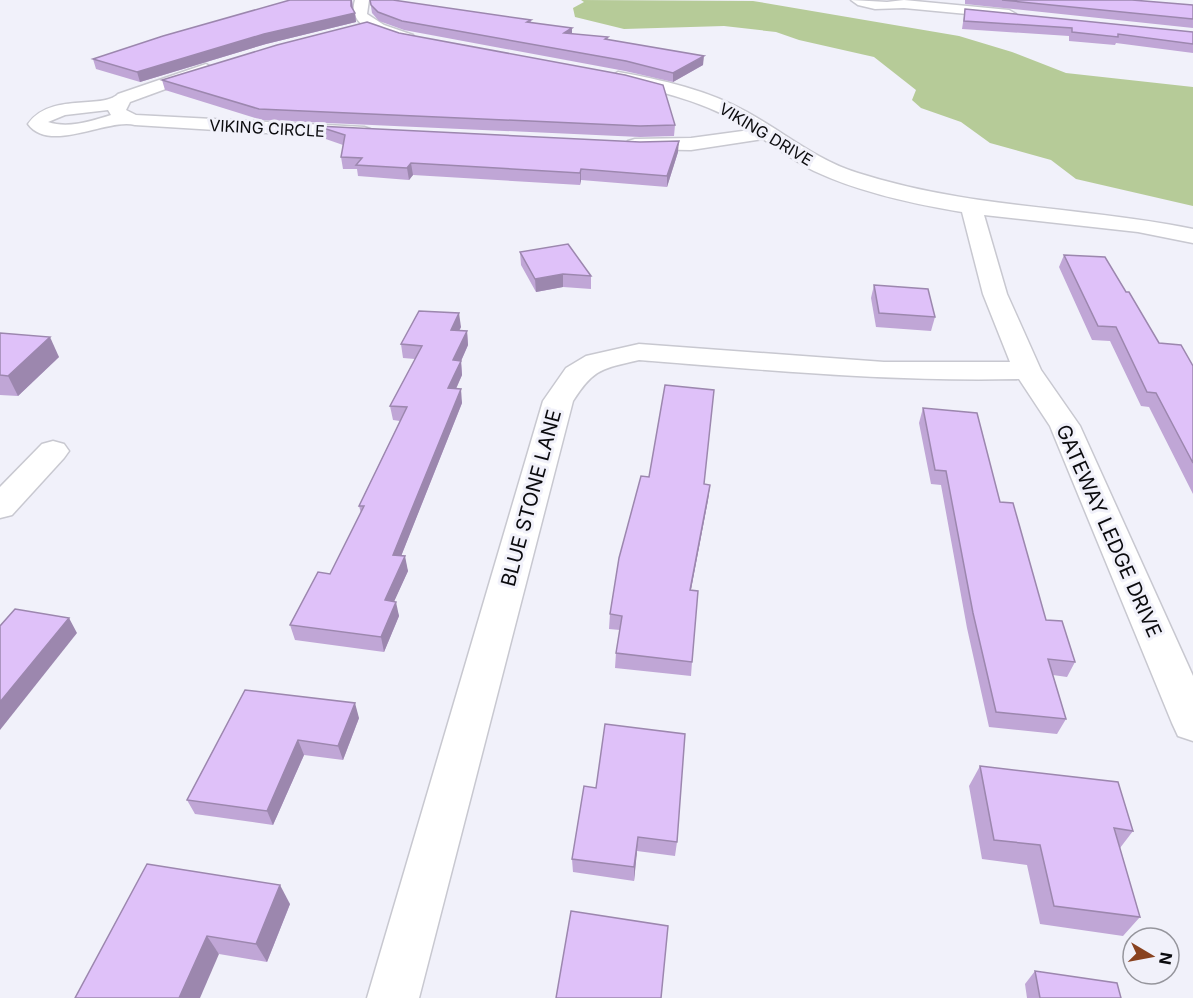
<svg xmlns="http://www.w3.org/2000/svg" width="1193" height="998" font-family="Inter,sans-serif">
<style>
.green{fill:#b6cb98}
.lines{fill:none;stroke-linecap:round;stroke-linejoin:round}
.minor-casing{stroke:#c8c8d0;stroke-width:3}
.minor{fill:#fff;fill-rule:evenodd}
.wall{fill:#c0a6d6}
.shaded-wall{fill:#9c87ae}
.building{fill:#dfc1f9;stroke:#9c87ae;stroke-width:1.5}
.labels{text-anchor:middle;stroke-width:6;stroke-linejoin:round;paint-order:stroke}
.far-street-label{font-size:16px;fill:#0b0b0e;stroke:#f1f1fa}
.street-label{font-size:20px;fill:#0b0b0e;stroke:#f1f1fa}
</style>
<rect width="100%" height="100%" fill="#f1f1fa"/>
<polygon class="green" points="581,0 753,1 959,36 1012,52 1066,73 1193,87 1193,206 1076,179 1051,160 990,143 961,122 921,108 912,100 916,90 874,57 799,40 776,32 724,26 624,29 575,17 573,8 584,2"/>
<g class="lines">
<defs>
<g id="minor">
<path d="M 355,0 L 369,0 L 367,14 L 384,25 L 413,35 L 415,38 L 408,42 C 387,37 346,29 355,0 Z"/>
<polygon points="851,0 887,2 904,0 1009,10 1016,14 1009,18 904,8 875,9 858,5"/>
<path d="M 206,64 L 214,69 L 212,72 L 130,102 L 126,110 L 136,115 L 364,127 L 370,129 L 373,133 L 370,137 L 364,139 L 135,125 C 107,118 50,154 28,124 C 50,92 102,110 118,94 ZM 108,110 L 111,115 C 92,121 68,129 48,122 L 65,115 Z"/>
<path d="M 618,72 C 663,80 707,90 747,112 C 785,133 816,160 858,173 C 970,209 1080,206 1193,229 L 1193,243 L 1138,232 L 984,215 L 1007,294 L 1041,370 L 1080,426 L 1193,676 L 1193,741 L 1178,736 L 1172,723 L 1050,426 L 1019,379 C 892,382 766,370 639,360 C 602,369 594,368 573,401 L 419,998 L 367,998 L 543,401 L 566,368 L 586,356 L 639,344 L 884,362 L 1010,362 L 983,294 L 962,212 C 913,204 859,192 814,171 C 796,162 780,150 763,139 L 691,150 L 628,149 L 626,145 L 628,141 L 635,139 L 691,138 L 750,130 C 705,100 663,93 612,80 L 610,77 Z"/>
<polygon points="53,441 64,444 69,451 64,458 12,515 0,518 0,487 42,444"/>
</g>
</defs>
<use href="#minor" class="minor-casing"/>
<use href="#minor" class="minor"/>
</g>
<g class="wall">
<polygon points="290,0 352,0 353,9 355,13 356,22 266,44 140,82 96,69 93,59"/>
<polygon points="370,0 531,20 531,23 572,28 572,34 608,37 608,40 703,65 673,82 625,71 404,30 379,21 372,13"/>
<polygon points="965,0 1132,0 1193,5 1193,28 965,4"/>
<polygon points="965,9 1193,32 1193,53 1116,43 1115,45 1069,41 1069,36 962,29"/>
<polygon points="162,80 675,125 674,136 640,137 262,120 165,90"/>
<polygon points="317,126 678,152 667,187 581,180 580,185 413,175 409,180 358,176 357,169 343,169 341,157 343,145 320,137"/>
<polygon points="520,252 591,276 591,289 563,287 536,292 521,265"/>
<polygon points="1064,255 1126,292 1159,343 1193,366 1193,494 1149,407 1141,406 1110,341 1092,340 1059,267"/>
<polygon points="874,285 935,317 931,331 876,327 871,298"/>
<polygon points="461,327 459,331 467,331 468,345 461,361 462,375 456,389 462,403 401,556 408,571 394,601 399,616 384,652 295,640 290,625 330,574 361,513 359,506 400,421 393,420 390,406 415,359 403,358 401,344"/>
<polygon points="0,333 59,357 18,396 0,395"/>
<polygon points="923,408 1000,502 1046,620 1075,662 1067,677 1053,675 1066,719 1057,734 989,727 967,628 941,485 931,484 919,423"/>
<polygon points="704,484 710,485 708,500 691,590 692,662 691,676 615,668 616,653 620,630 609,629 610,614"/>
<polygon points="245,690 359,718 343,760 304,755 273,825 195,814 187,800"/>
<polygon points="980,766 1133,831 1120,848 1140,917 1123,936 1040,924 1027,865 982,859 969,786"/>
<polygon points="584,786 677,842 675,856 637,851 634,881 573,872 572,859"/>
<polygon points="147,864 290,904 267,962 219,954"/>
<polygon points="1035,971 1121,998 1027,998 1025,984"/>
</g>
<g class="shaded-wall">
<polygon points="351,0 352,0 353,13 355,13 356,22 266,44 140,82 137,72 351,6"/>
<polygon points="572,28 572,37 564,33"/>
<polygon points="704,56 703,65 673,82 673,73"/>
<polygon points="679,141 678,152 667,187 667,176"/>
<polygon points="411,163 413,175 409,180 407,168"/>
<polygon points="581,169 581,180 580,185 580,173"/>
<polygon points="563,274 563,287 536,292 535,279"/>
<polygon points="459,313 461,327 452,344 451,330"/>
<polygon points="467,331 468,345 461,361 462,375 450,402 448,388 453,360"/>
<polygon points="50,337 59,357 18,396 8,376"/>
<polygon points="461,389 462,403 396,569 393,555"/>
<polygon points="710,485 708,500 688,605 690,590"/>
<polygon points="405,556 408,571 388,615 385,600"/>
<polygon points="396,602 399,616 384,652 381,637"/>
<polygon points="69,618 77,633 0,730 0,702"/>
<polygon points="355,703 359,718 343,760 338,746"/>
<polygon points="298,740 304,755 273,825 267,811"/>
<polygon points="638,837 637,851 634,881 634,867"/>
<polygon points="280,885 290,904 267,962 256,944"/>
<polygon points="207,936 219,954 200,998 179,998"/>
</g>
<g class="building">
<polygon points="290,0 351,0 351,6 355,13 264,34 137,72 93,59 163,36"/>
<polygon points="370,0 393,0 531,20 527,22 572,28 564,33 608,37 605,39 704,56 673,73 626,61 402,21 378,12 371,5"/>
<polygon points="1002,0 1132,0 1193,5 1193,19"/>
<polygon points="965,9 1193,32 1193,44 1118,34 1118,37 1072,32 1072,28 964,21"/>
<polygon points="367,22 399,33 625,75 663,85 675,125 640,126 259,109 162,80 277,45"/>
<polygon points="317,126 640,142 679,141 667,176 581,169 580,173 411,163 407,168 356,165 362,158 341,157 345,135"/>
<polygon points="568,244 591,276 563,274 535,279 520,252"/>
<polygon points="1064,255 1105,257 1126,292 1129,292 1159,343 1181,345 1193,366 1193,463 1156,393 1147,392 1116,327 1098,326"/>
<polygon points="874,285 928,289 935,317 879,313"/>
<polygon points="419,311 459,313 451,330 467,331 453,360 461,361 448,388 461,389 393,555 405,556 385,600 396,602 381,637 290,625 318,572 330,574 364,506 359,506 407,407 390,406 422,346 401,344"/>
<polygon points="0,333 50,337 8,376 0,375"/>
<polygon points="665,385 714,390 704,484 710,485 690,590 698,591 692,662 616,653 622,616 610,614 619,558 641,476 649,477"/>
<polygon points="923,408 977,413 1000,502 1013,503 1046,620 1062,621 1075,662 1048,659 1066,719 996,712 973,613 946,471 935,470"/>
<polygon points="15,609 69,618 0,702 0,626"/>
<polygon points="245,690 355,703 338,746 298,740 267,811 187,800"/>
<polygon points="605,724 685,734 677,842 638,837 634,867 572,859 584,786 596,788"/>
<polygon points="980,766 1118,782 1133,831 1114,828 1140,917 1054,906 1040,845 994,840"/>
<polygon points="147,864 280,885 256,944 207,936 179,998 75,998"/>
<polygon points="571,911 668,926 661,998 556,998"/>
<polygon points="1035,971 1117,983 1121,998 1040,998"/>
</g>
<g class="labels">
<g class="far-street-label">
<text transform="translate(267 128) rotate(3)" y="6">VIKING CIRCLE</text>
<text transform="translate(766 134) rotate(31)" y="6">VIKING DRIVE</text>
</g>
<g class="street-label">
<text transform="translate(531 498) rotate(-75)" y="7">BLUE STONE LANE</text>
<text transform="translate(1109 531) rotate(66)" y="7">GATEWAY LEDGE DRIVE</text>
</g>
</g>
<g transform="translate(1151 956) rotate(100)"><circle r="28" fill="#f1f1fa" stroke="#95959c" stroke-width="1.5"/>
<path d="M0-4.5L10 22L0 15L-10 22Z" fill="#89421f"/>
<text y="-9" font-size="16" font-weight="bold" text-anchor="middle" fill="#0b0b0e">N</text>
</g>
</svg>
